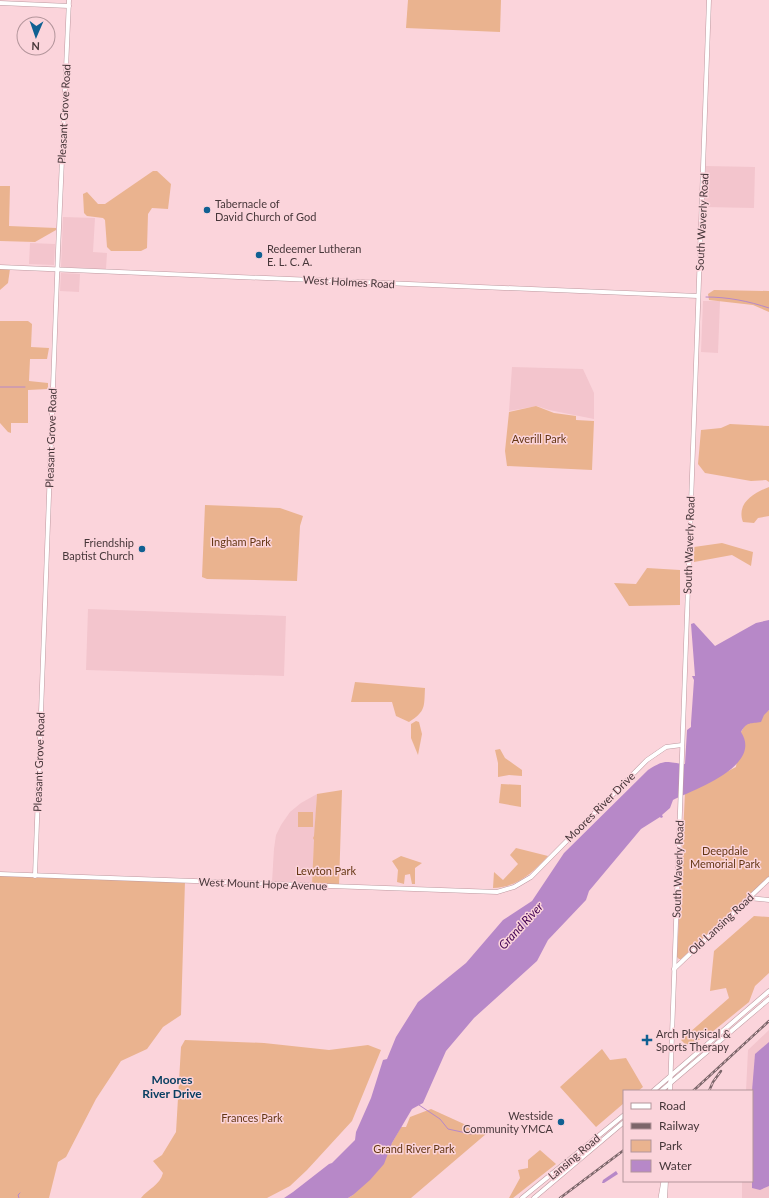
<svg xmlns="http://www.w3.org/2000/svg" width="769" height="1198" font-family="Lato,sans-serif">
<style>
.built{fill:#f3c5cd}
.green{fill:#eab38f}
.water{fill:#b788c8}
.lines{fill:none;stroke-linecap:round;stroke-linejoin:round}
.stream{stroke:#b788c8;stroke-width:1}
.secondary-casing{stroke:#bd99a0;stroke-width:5}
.highway-casing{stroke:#bd99a0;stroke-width:6}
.secondary{stroke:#fff;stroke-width:4}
.highway{stroke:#fff;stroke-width:5}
.rail-casing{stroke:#7c666a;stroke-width:2.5}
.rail{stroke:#fbd4db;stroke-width:1;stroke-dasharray:3;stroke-linecap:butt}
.poi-dot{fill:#106092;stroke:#fbd4db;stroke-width:1.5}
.labels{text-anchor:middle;stroke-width:3;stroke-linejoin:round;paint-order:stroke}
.street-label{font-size:11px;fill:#47373a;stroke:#fbd4db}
.poi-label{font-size:11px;fill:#47373a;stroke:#fbd4db;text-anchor:start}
.park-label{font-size:11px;fill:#653714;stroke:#fbd4db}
.water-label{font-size:12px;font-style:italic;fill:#420254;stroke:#fbd4db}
.neighbourhood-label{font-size:12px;font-weight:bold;fill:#093f62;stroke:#fbd4db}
</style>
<rect width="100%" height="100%" fill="#fbd4db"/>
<g class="built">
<polygon points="706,166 755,167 754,208 704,207"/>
<polygon points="63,217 95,218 93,252 107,253 106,269 61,267"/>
<polygon points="30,243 55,244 54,265 29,264"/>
<polygon points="61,273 80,274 79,292 60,291"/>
<polygon points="703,301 720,301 718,353 701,352"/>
<polygon points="512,367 583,369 594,393 594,419 549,410 537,406 509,411"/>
<polygon points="88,609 286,616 284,676 86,670"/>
<polygon points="317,794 312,884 272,882 274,849 276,835 281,825 290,812 301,803"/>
<polygon points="769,1030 769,1198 742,1198 742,1181 752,1181 752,1091 746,1091 748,1050"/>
</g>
<g class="green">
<polygon points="408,0 501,0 500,32 406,28"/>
<polygon points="153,171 157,171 171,184 168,209 152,208 148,214 147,248 141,251 111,251 107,247 105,220 103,218 87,216 84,213 83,194 87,192 98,204 105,204"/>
<polygon points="0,186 10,186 9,226 56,228 56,230 35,242 0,241"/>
<polygon points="0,268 10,269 8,283 0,290"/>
<polygon points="714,290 769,291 769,312 753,305 709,300 708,294"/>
<polygon points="0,321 28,321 32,324 31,347 49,348 47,359 30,359 29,381 48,383 48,389 28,390 28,423 11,423 11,433 8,432 0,423"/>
<polygon points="536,406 554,413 576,416 576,420 594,421 592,470 507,466 505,451 509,412"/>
<polygon points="730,424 769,426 769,482 766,480 751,481 705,473 698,464 701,430 721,428"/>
<path d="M 769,487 L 769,516 L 758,518 L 754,523 L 743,522 C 736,503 754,493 769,487 Z"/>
<polygon points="205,505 280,508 303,516 300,526 297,581 207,579 202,577"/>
<polygon points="722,543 753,552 751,566 732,555 694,562 694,547"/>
<polygon points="647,568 680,570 680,605 629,606 614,583 636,584"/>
<path d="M 355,682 L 425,688 C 424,707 426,711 409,722 L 396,716 L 392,702 L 351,702 Z"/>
<polygon points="769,710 769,876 681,959 679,959 677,957 685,793 736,767 741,732 745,725"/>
<polygon points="416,721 419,722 422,734 418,755 411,738 411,724"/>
<polygon points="500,749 505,758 522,770 522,776 509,775 498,777 498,763 495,750"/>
<polygon points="501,784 521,785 521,807 499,803"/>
<polygon points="342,790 339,885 312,884 314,840 313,838 314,836 317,794"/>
<rect x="298" y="812" width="15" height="15"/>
<path d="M 516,848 L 548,856 C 532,873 518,887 493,888 L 494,872 L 503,880 L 518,864 L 510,855 Z"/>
<polygon points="401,856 422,863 415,868 415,884 412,884 410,874 405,875 404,884 397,882 398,870 392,861"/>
<polygon points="0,874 185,881 181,1015 163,1027 147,1049 121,1061 96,1099 66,1157 58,1162 49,1198 0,1198"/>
<polygon points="754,916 769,917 769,973 755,986 749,1002 706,1037 686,1045 681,1040 729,998 726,988 710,991 714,951"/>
<path d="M 185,1040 L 264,1043 L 329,1050 L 368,1045 L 381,1050 L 352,1121 L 307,1170 L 290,1186 L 267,1198 L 141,1198 C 148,1189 160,1185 163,1173 L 153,1161 L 162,1155 L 176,1132 L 181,1047 Z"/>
<polygon points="602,1049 610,1060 626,1058 643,1087 638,1091 624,1091 624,1103 596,1127 560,1087"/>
<polygon points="431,1109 486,1134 411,1198 348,1198 353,1195 392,1143 401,1127 406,1127 410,1117"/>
<polygon points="540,1150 556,1164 513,1198 509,1198 520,1178 518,1170 528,1168 528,1160"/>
</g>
<g class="water">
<path d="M 769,620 L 769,710 L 764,715 L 761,722 C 751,724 747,721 741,732 C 763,766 695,789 673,800 L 670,808 L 662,815 L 663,817 L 661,818 L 660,817 L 641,829 L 589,891 L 586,900 L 548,940 L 537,961 L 474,1018 L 446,1051 L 423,1103 L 412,1109 L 392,1143 L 384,1164 L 370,1180 L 353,1195 L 348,1198 L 284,1198 L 293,1192 L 329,1164 L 332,1163 L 355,1140 L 356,1132 L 371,1098 L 383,1060 L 387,1059 L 396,1037 L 418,1002 L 466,963 L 503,920 L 532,901 L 564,853 L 648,770 C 667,758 666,763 685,764 L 687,730 L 691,727 L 691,723 L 694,680 L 692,676 L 695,676 L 691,624 L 694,623 L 715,646 L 756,623 Z"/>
<polygon points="769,1042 769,1186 760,1190 752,1188 752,1091 755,1054"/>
<polygon points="616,1171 618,1174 604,1183 602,1183 603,1180"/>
</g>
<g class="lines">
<g class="stream">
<path d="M 706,297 C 728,297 748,301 769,308"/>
<polyline points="0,387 25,387"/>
<polyline points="419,1105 440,1119 448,1129 471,1134"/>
<polyline points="19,1198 18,1195 20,1193"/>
</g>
<defs>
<g id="secondary">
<polyline points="0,3 69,6"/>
<polyline points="0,267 698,296"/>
<polyline points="0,874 497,892 514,887 531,877 647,760 666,747 682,745"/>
<polyline points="35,876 58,251 69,0"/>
<polyline points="749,898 769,900"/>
<polyline points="674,969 769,879"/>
<polyline points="653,1091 769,991"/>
<polyline points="661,1091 769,999"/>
<polyline points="670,1091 709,0"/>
<polyline points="522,1198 624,1115"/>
<polyline points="534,1198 624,1122"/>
<polyline points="665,1198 666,1181"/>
</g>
<polyline id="highway" points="661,1198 664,1181"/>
</defs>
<use href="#secondary" class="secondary-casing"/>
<use href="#highway" class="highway-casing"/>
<use href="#secondary" class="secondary"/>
<use href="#highway" class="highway"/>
<defs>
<g id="rail">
<polyline points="693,1091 769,1021"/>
<polyline points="709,1091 713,1082 721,1071"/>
<polyline points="560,1198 624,1150"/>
</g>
</defs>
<use href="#rail" class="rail-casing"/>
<use href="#rail" class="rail"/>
</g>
<g class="poi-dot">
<circle cx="207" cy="210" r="4"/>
<circle cx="259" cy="255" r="4"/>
<circle cx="142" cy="549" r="4"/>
<path d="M645 1034h4v4h4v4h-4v4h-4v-4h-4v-4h4z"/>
<circle cx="561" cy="1122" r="4"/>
</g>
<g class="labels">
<g class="street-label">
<text transform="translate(64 114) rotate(-87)" y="4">Pleasant Grove Road</text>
<text transform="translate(702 222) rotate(-87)" y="4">South Waverly Road</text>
<text transform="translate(349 282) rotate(3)" y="4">West Holmes Road</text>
<text transform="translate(51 438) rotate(-88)" y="4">Pleasant Grove Road</text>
<text transform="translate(689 545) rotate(-88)" y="4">South Waverly Road</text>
<text transform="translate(39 762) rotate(-88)" y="4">Pleasant Grove Road</text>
<text transform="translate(600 807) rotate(-45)" y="4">Moores River Drive</text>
<text transform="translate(678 869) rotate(-88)" y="4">South Waverly Road</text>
<text transform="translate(263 884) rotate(2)" y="4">West Mount Hope Avenue</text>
<text transform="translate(721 924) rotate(-43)" y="4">Old Lansing Road</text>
<text transform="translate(574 1157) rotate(-40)" y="4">Lansing Road</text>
</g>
<g class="poi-label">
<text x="215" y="208">Tabernacle of<tspan x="215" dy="13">David Church of God</tspan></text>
<text x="267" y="253">Redeemer Lutheran<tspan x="267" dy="13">E. L. C. A.</tspan></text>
<text x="134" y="547" text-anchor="end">Friendship<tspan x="134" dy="13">Baptist Church</tspan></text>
<text x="656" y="1038">Arch Physical &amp;<tspan x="656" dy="13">Sports Therapy</tspan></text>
<text x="553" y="1120" text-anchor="end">Westside<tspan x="553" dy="13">Community YMCA</tspan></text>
</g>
<g class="park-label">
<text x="539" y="443">Averill Park</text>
<text x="241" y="546">Ingham Park</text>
<text x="725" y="855">Deepdale<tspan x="725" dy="13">Memorial Park</tspan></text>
<text x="326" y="875">Lewton Park</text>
<text x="252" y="1122">Frances Park</text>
<text x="414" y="1153">Grand River Park</text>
</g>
<g class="water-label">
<text transform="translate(521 926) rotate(-47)" y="4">Grand River</text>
</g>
<g class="neighbourhood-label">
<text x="172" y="1084">Moores<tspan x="172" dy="14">River Drive</tspan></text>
</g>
</g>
<rect x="623" y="1090" width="130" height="92" fill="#fbd4db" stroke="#b3959b"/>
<rect x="631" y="1103" width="20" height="6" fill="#ffffff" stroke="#b3959b"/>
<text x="659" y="1110" font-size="12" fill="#47373a">Road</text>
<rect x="631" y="1123" width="20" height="6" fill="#7c666a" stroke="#b3959b"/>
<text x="659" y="1130" font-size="12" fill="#47373a">Railway</text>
<rect x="631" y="1140" width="20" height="12" fill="#eab38f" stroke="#b3959b"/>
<text x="659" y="1150" font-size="12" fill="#47373a">Park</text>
<rect x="631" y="1160" width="20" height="12" fill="#b788c8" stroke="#b3959b"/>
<text x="659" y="1170" font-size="12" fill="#47373a">Water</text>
<g transform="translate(36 36) rotate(182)"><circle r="19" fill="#fbd4db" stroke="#b3959b"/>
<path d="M0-3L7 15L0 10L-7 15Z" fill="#106092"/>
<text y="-6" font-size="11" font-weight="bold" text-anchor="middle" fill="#47373a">N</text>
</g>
</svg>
